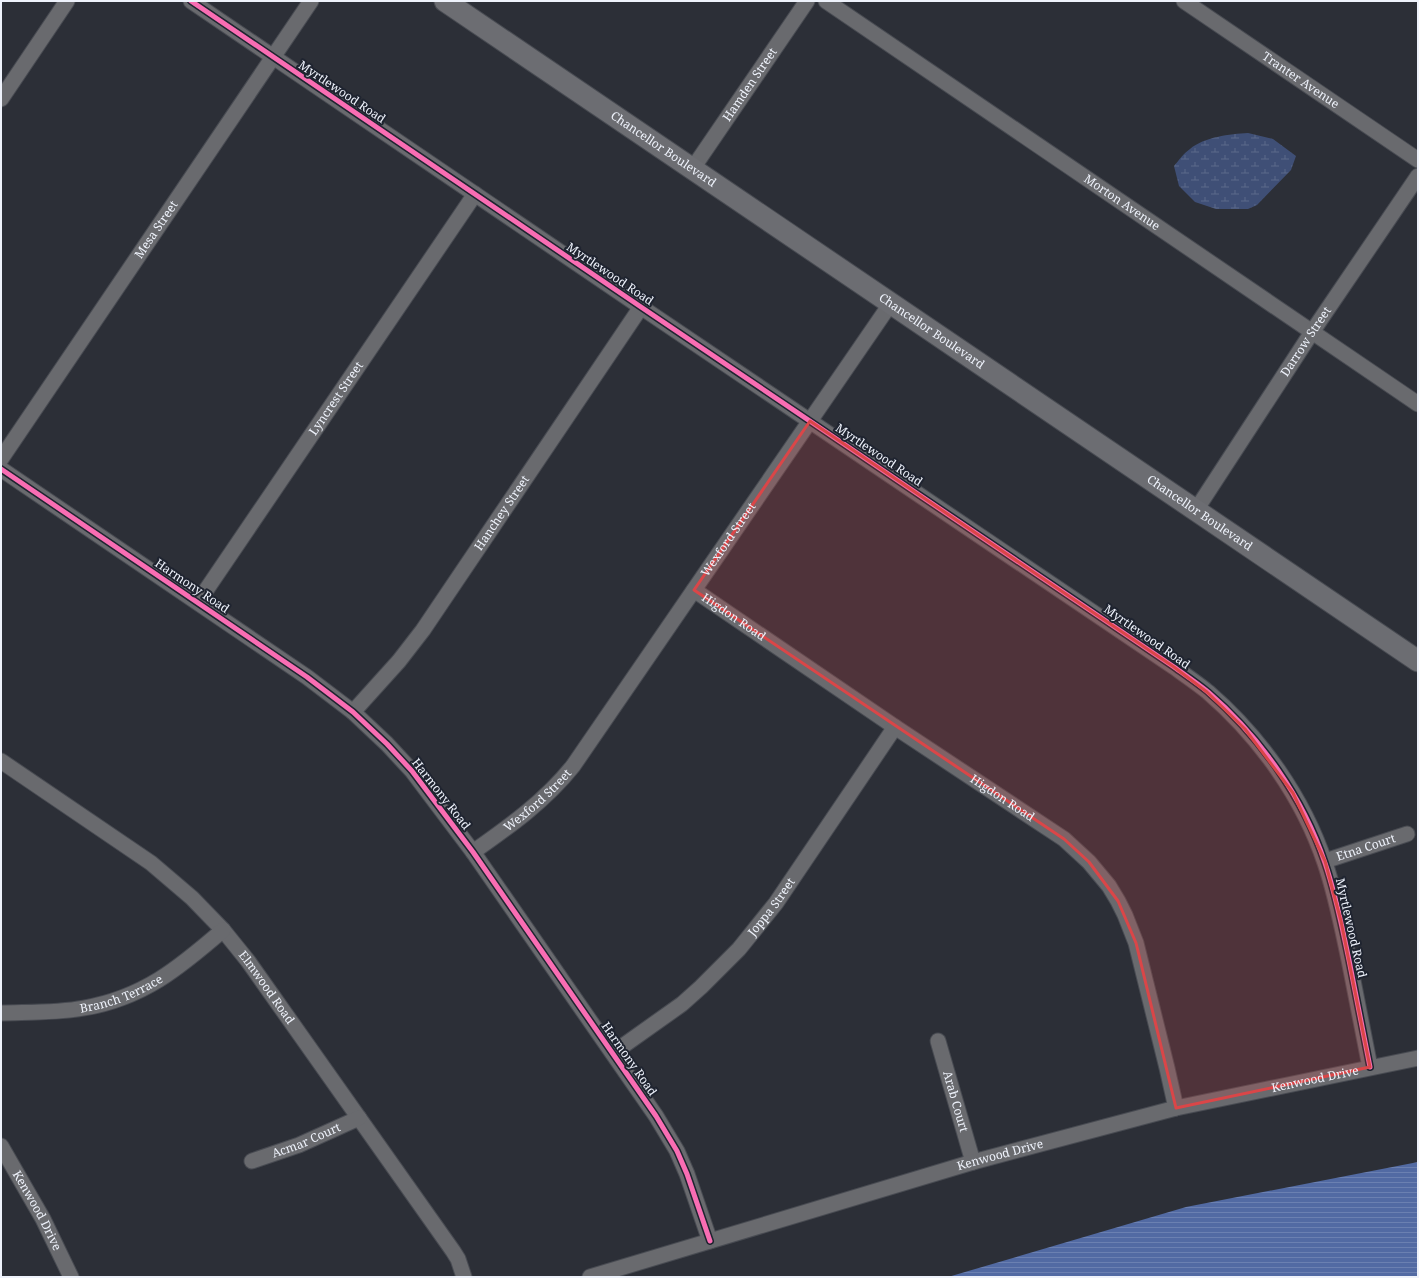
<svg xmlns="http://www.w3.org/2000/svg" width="1419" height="1278" font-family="'Noto Serif',serif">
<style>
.wetland{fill:url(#wetland-marsh)}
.water{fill:url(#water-rules)}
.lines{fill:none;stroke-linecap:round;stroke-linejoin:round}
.street-casing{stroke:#484b52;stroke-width:17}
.secondary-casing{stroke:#484b52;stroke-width:23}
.street{stroke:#696a6e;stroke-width:15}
.secondary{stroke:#6c6d72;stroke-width:21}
.cycleway-casing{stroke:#1f2430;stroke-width:8}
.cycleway{stroke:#f96db3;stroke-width:5}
.marked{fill:#da4648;fill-opacity:0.2;stroke:#da4648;stroke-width:3;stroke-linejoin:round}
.labels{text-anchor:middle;stroke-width:4;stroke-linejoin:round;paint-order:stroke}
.street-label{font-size:12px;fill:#eef2fb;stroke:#1f2430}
</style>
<defs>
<pattern id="wetland-marsh" width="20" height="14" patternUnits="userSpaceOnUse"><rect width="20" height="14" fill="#3f4f76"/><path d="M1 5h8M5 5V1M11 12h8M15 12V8" fill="none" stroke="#5b698a"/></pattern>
<pattern id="water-rules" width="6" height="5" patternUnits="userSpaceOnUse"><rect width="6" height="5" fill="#526aa3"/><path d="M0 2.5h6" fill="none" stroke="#6b80b1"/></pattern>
</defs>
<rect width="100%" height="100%" fill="#2c2f37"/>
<path class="wetland" d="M 1248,133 L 1273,139 L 1296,156 L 1291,170 L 1257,205 L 1248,209 L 1216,209 L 1195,202 L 1179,186 L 1174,166 C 1179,160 1184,153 1190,149 C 1204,137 1230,134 1248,133 Z"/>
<polygon class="water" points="1418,1162 1418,1277 948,1277 1186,1207"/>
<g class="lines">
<defs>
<g id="street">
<path d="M 191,1 L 641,307 L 1174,667 C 1185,675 1197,683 1208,692 C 1260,737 1303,797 1325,863 C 1336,895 1342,927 1349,960 C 1356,996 1363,1032 1370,1067"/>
<path id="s1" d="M 826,1 L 1418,404"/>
<path id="s2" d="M 1184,1 L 1418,160"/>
<polyline points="1,99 67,1"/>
<path id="s3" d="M 693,168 L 807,1"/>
<path id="s4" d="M 1,459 L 311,1"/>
<polyline points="1,469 307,677 353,712 387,744 412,771 473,852 656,1116 677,1151 687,1174 710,1241"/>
<path id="s5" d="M 1196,510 L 1312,332 L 1418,176"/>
<path id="s6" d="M 694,590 L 895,727 L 1064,839 L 1089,862 L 1109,886 L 1118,901 L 1125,915 L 1136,943 L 1167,1068 L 1176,1108"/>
<path id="s7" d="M 198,602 L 475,194"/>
<path id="s8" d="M 353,712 L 399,661 L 423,630 L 641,307"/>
<path id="s9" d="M 1,761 L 151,863 L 192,898 L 223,930 L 248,961 L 453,1251 L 458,1259 L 464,1277"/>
<path id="s10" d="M 473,852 C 510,826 545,801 573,766 L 891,303"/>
<path id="s11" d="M 1325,861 L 1407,834"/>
<path id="s12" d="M 1,1013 C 28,1012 57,1013 84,1008 C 143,998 179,968 223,930"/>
<path id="s13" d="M 938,1041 L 973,1162"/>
<path id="s14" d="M 613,1053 L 682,1004 L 701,987 L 739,949 L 776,903 L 895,727"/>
<path id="s15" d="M 1,1146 L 43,1219 L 71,1277"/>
<path id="s16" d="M 252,1161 L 299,1145 L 359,1118"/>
<path id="s17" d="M 590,1277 L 973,1162 L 1112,1125 L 1176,1108 L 1418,1058"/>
</g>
<g id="secondary">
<path id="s18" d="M 445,1 L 1418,661"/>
</g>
</defs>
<use href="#street" class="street-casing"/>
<use href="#secondary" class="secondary-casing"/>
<use href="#street" class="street"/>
<use href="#secondary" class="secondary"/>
<defs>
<g id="cycleway">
<path d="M 191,1 L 641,307 L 1174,667 C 1185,675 1197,683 1208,692 C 1260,737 1303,797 1325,863 C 1336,895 1342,927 1349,960 C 1356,996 1363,1032 1370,1067"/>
<polyline points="1,469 307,677 353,712 387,744 412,771 473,852 656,1116 677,1151 687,1174 710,1241"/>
</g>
</defs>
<use href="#cycleway" class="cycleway-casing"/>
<use href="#cycleway" class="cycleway"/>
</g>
<path class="marked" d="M 810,421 L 1174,667 L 1207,692 L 1245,729 L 1293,793 L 1325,861 L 1341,921 L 1370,1067 L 1176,1108 L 1136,943 L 1118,901 L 1089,862 L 1064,839 L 694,590 Z"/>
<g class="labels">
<g class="street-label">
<text dy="4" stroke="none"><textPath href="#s2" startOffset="141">Tranter Avenue</textPath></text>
<text dy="4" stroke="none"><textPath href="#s3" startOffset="101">Hamden Street</textPath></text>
<text transform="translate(342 92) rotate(34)" y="4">Myrtlewood Road</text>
<text dy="4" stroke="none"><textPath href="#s18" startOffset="264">Chancellor Boulevard</textPath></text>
<text dy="4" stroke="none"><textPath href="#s1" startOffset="358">Morton Avenue</textPath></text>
<text dy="4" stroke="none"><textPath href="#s4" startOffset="277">Mesa Street</textPath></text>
<text transform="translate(610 274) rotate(34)" y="4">Myrtlewood Road</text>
<text dy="4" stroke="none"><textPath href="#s18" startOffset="588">Chancellor Boulevard</textPath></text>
<text dy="4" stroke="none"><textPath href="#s5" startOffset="201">Darrow Street</textPath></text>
<text dy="4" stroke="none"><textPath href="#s7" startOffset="246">Lyncrest Street</textPath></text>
<text transform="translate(879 455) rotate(34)" y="4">Myrtlewood Road</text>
<text dy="4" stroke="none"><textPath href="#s8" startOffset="249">Hanchey Street</textPath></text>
<text dy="4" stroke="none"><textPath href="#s18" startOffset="912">Chancellor Boulevard</textPath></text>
<text dy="4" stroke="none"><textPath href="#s10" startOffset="407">Wexford Street</textPath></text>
<text transform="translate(192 586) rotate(34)" y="4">Harmony Road</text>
<text dy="4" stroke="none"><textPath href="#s6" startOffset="48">Higdon Road</textPath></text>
<text transform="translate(1147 637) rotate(35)" y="4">Myrtlewood Road</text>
<text transform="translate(441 794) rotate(52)" y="4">Harmony Road</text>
<text dy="4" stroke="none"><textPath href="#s6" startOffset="372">Higdon Road</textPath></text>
<text dy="4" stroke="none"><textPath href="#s10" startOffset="83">Wexford Street</textPath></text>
<text dy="4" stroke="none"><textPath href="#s11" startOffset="43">Etna Court</textPath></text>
<text dy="4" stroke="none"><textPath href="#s14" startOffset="217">Joppa Street</textPath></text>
<text transform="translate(1351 928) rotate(77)" y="4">Myrtlewood Road</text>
<text dy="4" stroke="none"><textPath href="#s9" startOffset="352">Elmwood Road</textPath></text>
<text dy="4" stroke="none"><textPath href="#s12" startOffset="123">Branch Terrace</textPath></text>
<text transform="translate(629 1059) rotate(55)" y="4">Harmony Road</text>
<text dy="4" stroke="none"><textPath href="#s17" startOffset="752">Kenwood Drive</textPath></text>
<text dy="4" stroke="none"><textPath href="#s13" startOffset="63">Arab Court</textPath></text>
<text dy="4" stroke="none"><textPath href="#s16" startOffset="58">Acmar Court</textPath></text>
<text dy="4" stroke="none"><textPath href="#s17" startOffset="428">Kenwood Drive</textPath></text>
<text dy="4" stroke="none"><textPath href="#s15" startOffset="74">Kenwood Drive</textPath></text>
</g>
</g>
<rect width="1419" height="1278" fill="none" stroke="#eef2fb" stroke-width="4"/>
</svg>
